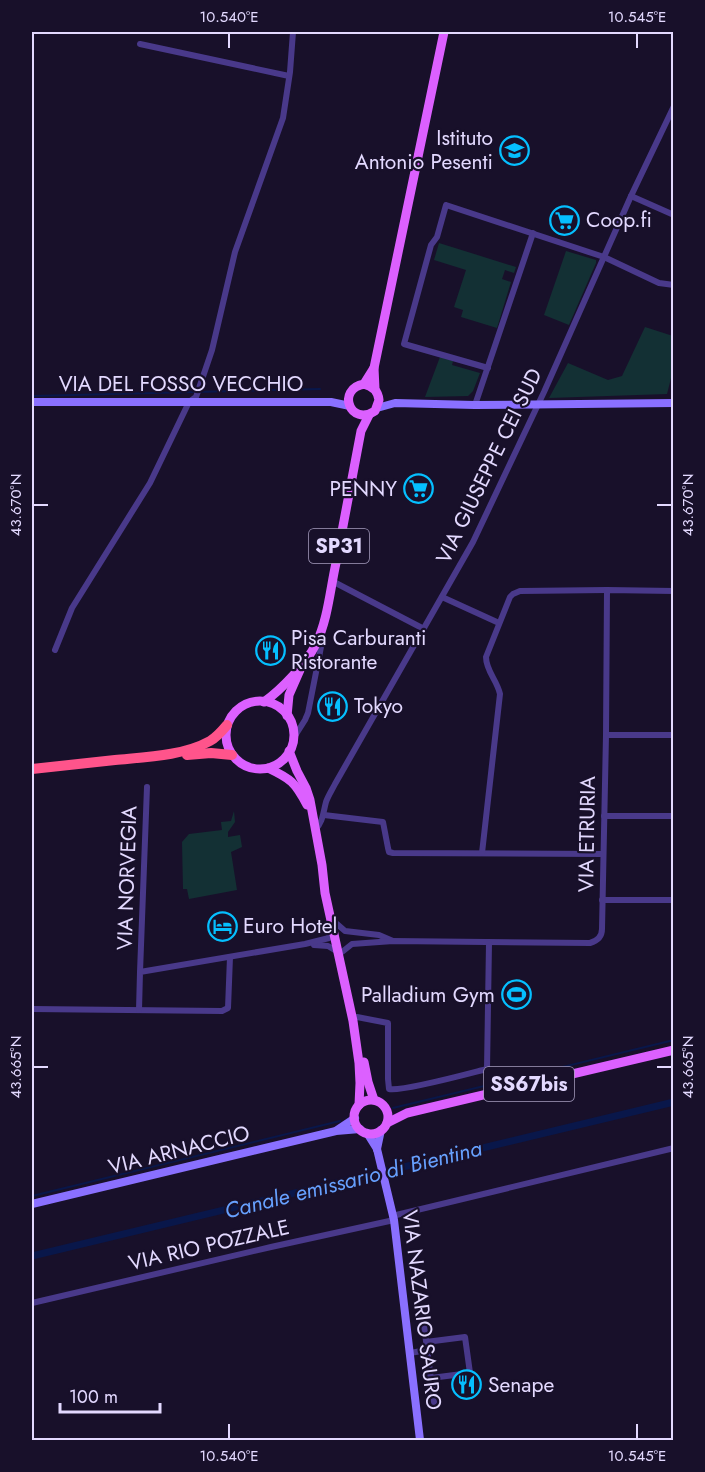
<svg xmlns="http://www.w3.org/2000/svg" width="705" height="1472" font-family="Jost,sans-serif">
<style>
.green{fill:#133034}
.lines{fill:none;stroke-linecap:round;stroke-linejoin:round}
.stream{stroke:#09174a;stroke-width:2}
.canal{stroke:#09174a;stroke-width:7}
.street{stroke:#49398a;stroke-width:6}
.secondary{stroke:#8a70ff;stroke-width:8}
.primary{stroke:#dc60ff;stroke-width:9}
.highway{stroke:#ff548b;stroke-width:10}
.ticks{fill:none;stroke:#e3d9ff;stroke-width:2}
.labels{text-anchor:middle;stroke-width:4.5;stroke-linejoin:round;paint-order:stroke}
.shield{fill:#18102a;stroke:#a69dbf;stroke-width:1.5}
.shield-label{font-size:20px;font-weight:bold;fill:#e3d9ff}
.poi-label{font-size:21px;fill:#e3d9ff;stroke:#18102a;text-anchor:start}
.street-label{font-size:21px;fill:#e3d9ff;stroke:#18102a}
.water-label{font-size:22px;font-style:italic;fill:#67a1ff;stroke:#18102a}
.neatline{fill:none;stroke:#e3d9ff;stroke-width:2}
.ticks-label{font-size:15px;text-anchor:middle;fill:#e3d9ff}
</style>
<rect width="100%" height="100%" fill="#18102a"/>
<g class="green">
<polygon points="439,243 516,267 514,273 505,270 502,279 511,282 497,328 461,317 463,310 454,307 466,270 434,260"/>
<polygon points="566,251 596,260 596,263 569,325 544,315"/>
<polygon points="645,327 673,336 673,370 667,394 549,398 568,363 608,380 622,376"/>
<polygon points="440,357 453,361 452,365 480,373 473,391 468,396 425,397"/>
<polygon points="234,811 235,822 228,832 228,837 240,835 242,847 231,852 237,890 189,899 187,889 183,889 182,842 189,834 222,830 221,822 231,821"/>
</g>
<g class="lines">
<g class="stream">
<polyline points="32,396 320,389"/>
<polyline points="393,1108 674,1040"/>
<polyline points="32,1196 340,1121"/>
</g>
<polyline class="canal" points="32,1256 674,1102"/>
<g class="street">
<polyline points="140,44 289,76"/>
<polyline points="631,196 674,215"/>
<polyline points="488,368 404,344 431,245 437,237 446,205 604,257 659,283 674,285"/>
<polyline points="475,405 533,233"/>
<polyline points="332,581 424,629"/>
<polyline points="442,597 499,623"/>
<polyline points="55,650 72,608 150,483 189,402 196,397 212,350 235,252 283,118 290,72 293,32"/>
<polyline points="606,735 674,735"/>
<polyline points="293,739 305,720 308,713 321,647 321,637"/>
<polyline points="324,815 383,822 388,848 389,852 393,853 603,854"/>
<polyline points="604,816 674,816"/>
<path d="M 315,830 C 323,822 323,813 326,802 C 328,796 332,790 335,784 L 473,542 L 544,392 L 631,196 L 674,106"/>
<path d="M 482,853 L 500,694 C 497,680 486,671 486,657 L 510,597 L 513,594 L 520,591 L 607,590"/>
<polyline points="602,900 674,900"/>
<polyline points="337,924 345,931 379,935 393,941"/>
<polyline points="314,945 328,946 338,952"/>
<path d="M 342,952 L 352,944 L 393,941 L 590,943 C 597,941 602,937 602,929 L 606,735 L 607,590 L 674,591"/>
<polyline points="140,972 147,787"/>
<polyline points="32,1009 222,1011 228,1008 230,957"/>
<polyline points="139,1010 140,972 305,944 329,938 330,930"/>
<path d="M 357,1017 L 388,1023 L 388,1079 L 389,1089 C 402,1092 471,1073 487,1069 L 489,943"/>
<polyline points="392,1216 674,1148"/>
<polyline points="32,1303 271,1247 394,1220"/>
<polyline points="423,1318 434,1402"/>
<polyline points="426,1342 465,1337 470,1373 431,1378"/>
<polyline points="410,1353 427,1350"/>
</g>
<g class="secondary">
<polyline points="32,402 331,402 350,406"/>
<polyline points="377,408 395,403 475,405 674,403"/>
<polyline points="337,1130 355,1118"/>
<polyline points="367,1133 377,1149 394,1220 420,1440"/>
<polyline points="377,1149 381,1130"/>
<polyline points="32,1204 336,1131 360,1129"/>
</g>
<g class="primary">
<path d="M 364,384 C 373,386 378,391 379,400 L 375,411 C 350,427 336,389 364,384 L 374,368"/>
<polyline points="375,389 374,368 444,32"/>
<circle cx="260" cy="735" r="34"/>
<path d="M 264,702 C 282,689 306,664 316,644 C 328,619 330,590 336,563 C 344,519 353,475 361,431 L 369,415"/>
<polyline points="287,716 289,695 300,670"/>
<polyline points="289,751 297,771 306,788 310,800 322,865 325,893 353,1021 359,1063 360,1083 359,1105"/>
<path d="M 268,768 C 291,779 295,782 307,805"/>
<polyline points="364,1062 368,1082 374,1100"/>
<circle cx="371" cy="1117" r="17"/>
<polyline points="387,1123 407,1113 674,1050"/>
</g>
<g class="highway">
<polyline points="187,755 211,753 232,755"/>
<path d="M 32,769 C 59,766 87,763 115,760 C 145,757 183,756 210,741 C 217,737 222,731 227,725"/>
</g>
</g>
<path class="ticks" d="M 229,33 L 229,48M 637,33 L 637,48M 33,505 L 48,505M 657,505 L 672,505M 33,1067 L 48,1067M 657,1067 L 672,1067M 229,1424 L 229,1439M 637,1424 L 637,1439"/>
<defs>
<symbol id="school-ring" viewBox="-11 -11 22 22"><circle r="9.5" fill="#18102a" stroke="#05bfff" stroke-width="1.5"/><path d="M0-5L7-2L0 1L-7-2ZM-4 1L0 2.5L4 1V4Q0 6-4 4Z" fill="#05bfff"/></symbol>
<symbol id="supermarket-ring" viewBox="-11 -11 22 22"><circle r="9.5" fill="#18102a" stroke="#05bfff" stroke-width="1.5"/><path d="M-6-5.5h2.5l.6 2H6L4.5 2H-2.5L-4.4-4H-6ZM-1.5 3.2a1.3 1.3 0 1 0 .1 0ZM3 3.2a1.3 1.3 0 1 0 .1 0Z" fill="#05bfff"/></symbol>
<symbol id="restaurant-ring" viewBox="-11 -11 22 22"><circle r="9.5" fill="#18102a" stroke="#05bfff" stroke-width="1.5"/><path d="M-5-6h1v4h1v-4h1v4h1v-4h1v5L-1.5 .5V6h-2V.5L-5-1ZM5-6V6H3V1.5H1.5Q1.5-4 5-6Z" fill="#05bfff"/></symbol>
<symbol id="hotel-ring" viewBox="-11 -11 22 22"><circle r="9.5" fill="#18102a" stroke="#05bfff" stroke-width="1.5"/><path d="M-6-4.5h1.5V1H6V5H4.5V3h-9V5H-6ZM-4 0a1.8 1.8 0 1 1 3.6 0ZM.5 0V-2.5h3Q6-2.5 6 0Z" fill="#05bfff"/></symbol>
<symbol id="stadium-ring" viewBox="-11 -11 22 22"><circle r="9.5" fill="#18102a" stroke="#05bfff" stroke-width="1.5"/><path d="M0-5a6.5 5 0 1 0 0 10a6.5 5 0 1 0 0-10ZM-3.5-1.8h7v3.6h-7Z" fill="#05bfff"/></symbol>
</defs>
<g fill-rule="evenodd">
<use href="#school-ring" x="498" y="134" width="33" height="33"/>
<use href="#supermarket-ring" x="548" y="204" width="33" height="33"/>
<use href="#supermarket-ring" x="402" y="472" width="33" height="33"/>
<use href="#restaurant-ring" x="254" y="634" width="33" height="33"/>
<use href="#restaurant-ring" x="316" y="690" width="33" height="33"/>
<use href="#hotel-ring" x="206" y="910" width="33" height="33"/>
<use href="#stadium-ring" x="500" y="978" width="33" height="33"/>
<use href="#restaurant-ring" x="450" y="1368" width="33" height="33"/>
</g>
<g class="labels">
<g class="shield">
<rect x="309" y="529" width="60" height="34" rx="4.5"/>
<rect x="484" y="1067" width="90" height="34" rx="4.5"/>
</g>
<g class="shield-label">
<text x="339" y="553">SP31</text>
<text x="529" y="1091">SS67bis</text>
</g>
<g class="poi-label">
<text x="493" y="145" text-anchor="end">Istituto<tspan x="493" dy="24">Antonio Pesenti</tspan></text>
<text x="586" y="227">Coop.fi</text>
<text x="397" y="496" text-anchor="end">PENNY</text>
<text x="291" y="645">Pisa Carburanti<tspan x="291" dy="24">Ristorante</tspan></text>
<text x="354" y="713">Tokyo</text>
<text x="243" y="933">Euro Hotel</text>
<text x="495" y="1002" text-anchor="end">Palladium Gym</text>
<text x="488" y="1392">Senape</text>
</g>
<g class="street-label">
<text x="181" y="391">VIA DEL FOSSO VECCHIO</text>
<text transform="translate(489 466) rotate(-64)" y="7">VIA GIUSEPPE CEI SUD</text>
<text transform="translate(587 834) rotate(-89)" y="7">VIA ETRURIA</text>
<text transform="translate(127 878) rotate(-88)" y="7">VIA NORVEGIA</text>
<text transform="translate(179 1150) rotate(-14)" y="7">VIA ARNACCIO</text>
<text transform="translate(209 1245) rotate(-13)" y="7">VIA RIO POZZALE</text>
<text transform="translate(422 1310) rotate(83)" y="7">VIA NAZARIO SAURO</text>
</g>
<g class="water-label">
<text transform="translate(353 1179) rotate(-14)" y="8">Canale emissario di Bientina</text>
</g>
</g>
<rect width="705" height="1472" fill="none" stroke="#18102a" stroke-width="66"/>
<path d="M60 1403v9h100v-9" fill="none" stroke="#e3d9ff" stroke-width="3"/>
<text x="69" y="1403" font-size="18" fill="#e3d9ff" stroke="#18102a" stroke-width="4.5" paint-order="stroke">100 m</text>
<rect x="33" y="33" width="639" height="1406" class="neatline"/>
<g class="ticks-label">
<text x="229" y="22">10.540°E</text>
<text x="637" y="22">10.545°E</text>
<text transform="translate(16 505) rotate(-90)" y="5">43.670°N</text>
<text transform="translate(688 505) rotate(-90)" y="5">43.670°N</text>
<text transform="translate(16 1067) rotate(-90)" y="5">43.665°N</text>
<text transform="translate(688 1067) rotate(-90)" y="5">43.665°N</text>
<text x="229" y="1461">10.540°E</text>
<text x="637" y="1461">10.545°E</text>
</g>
</svg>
